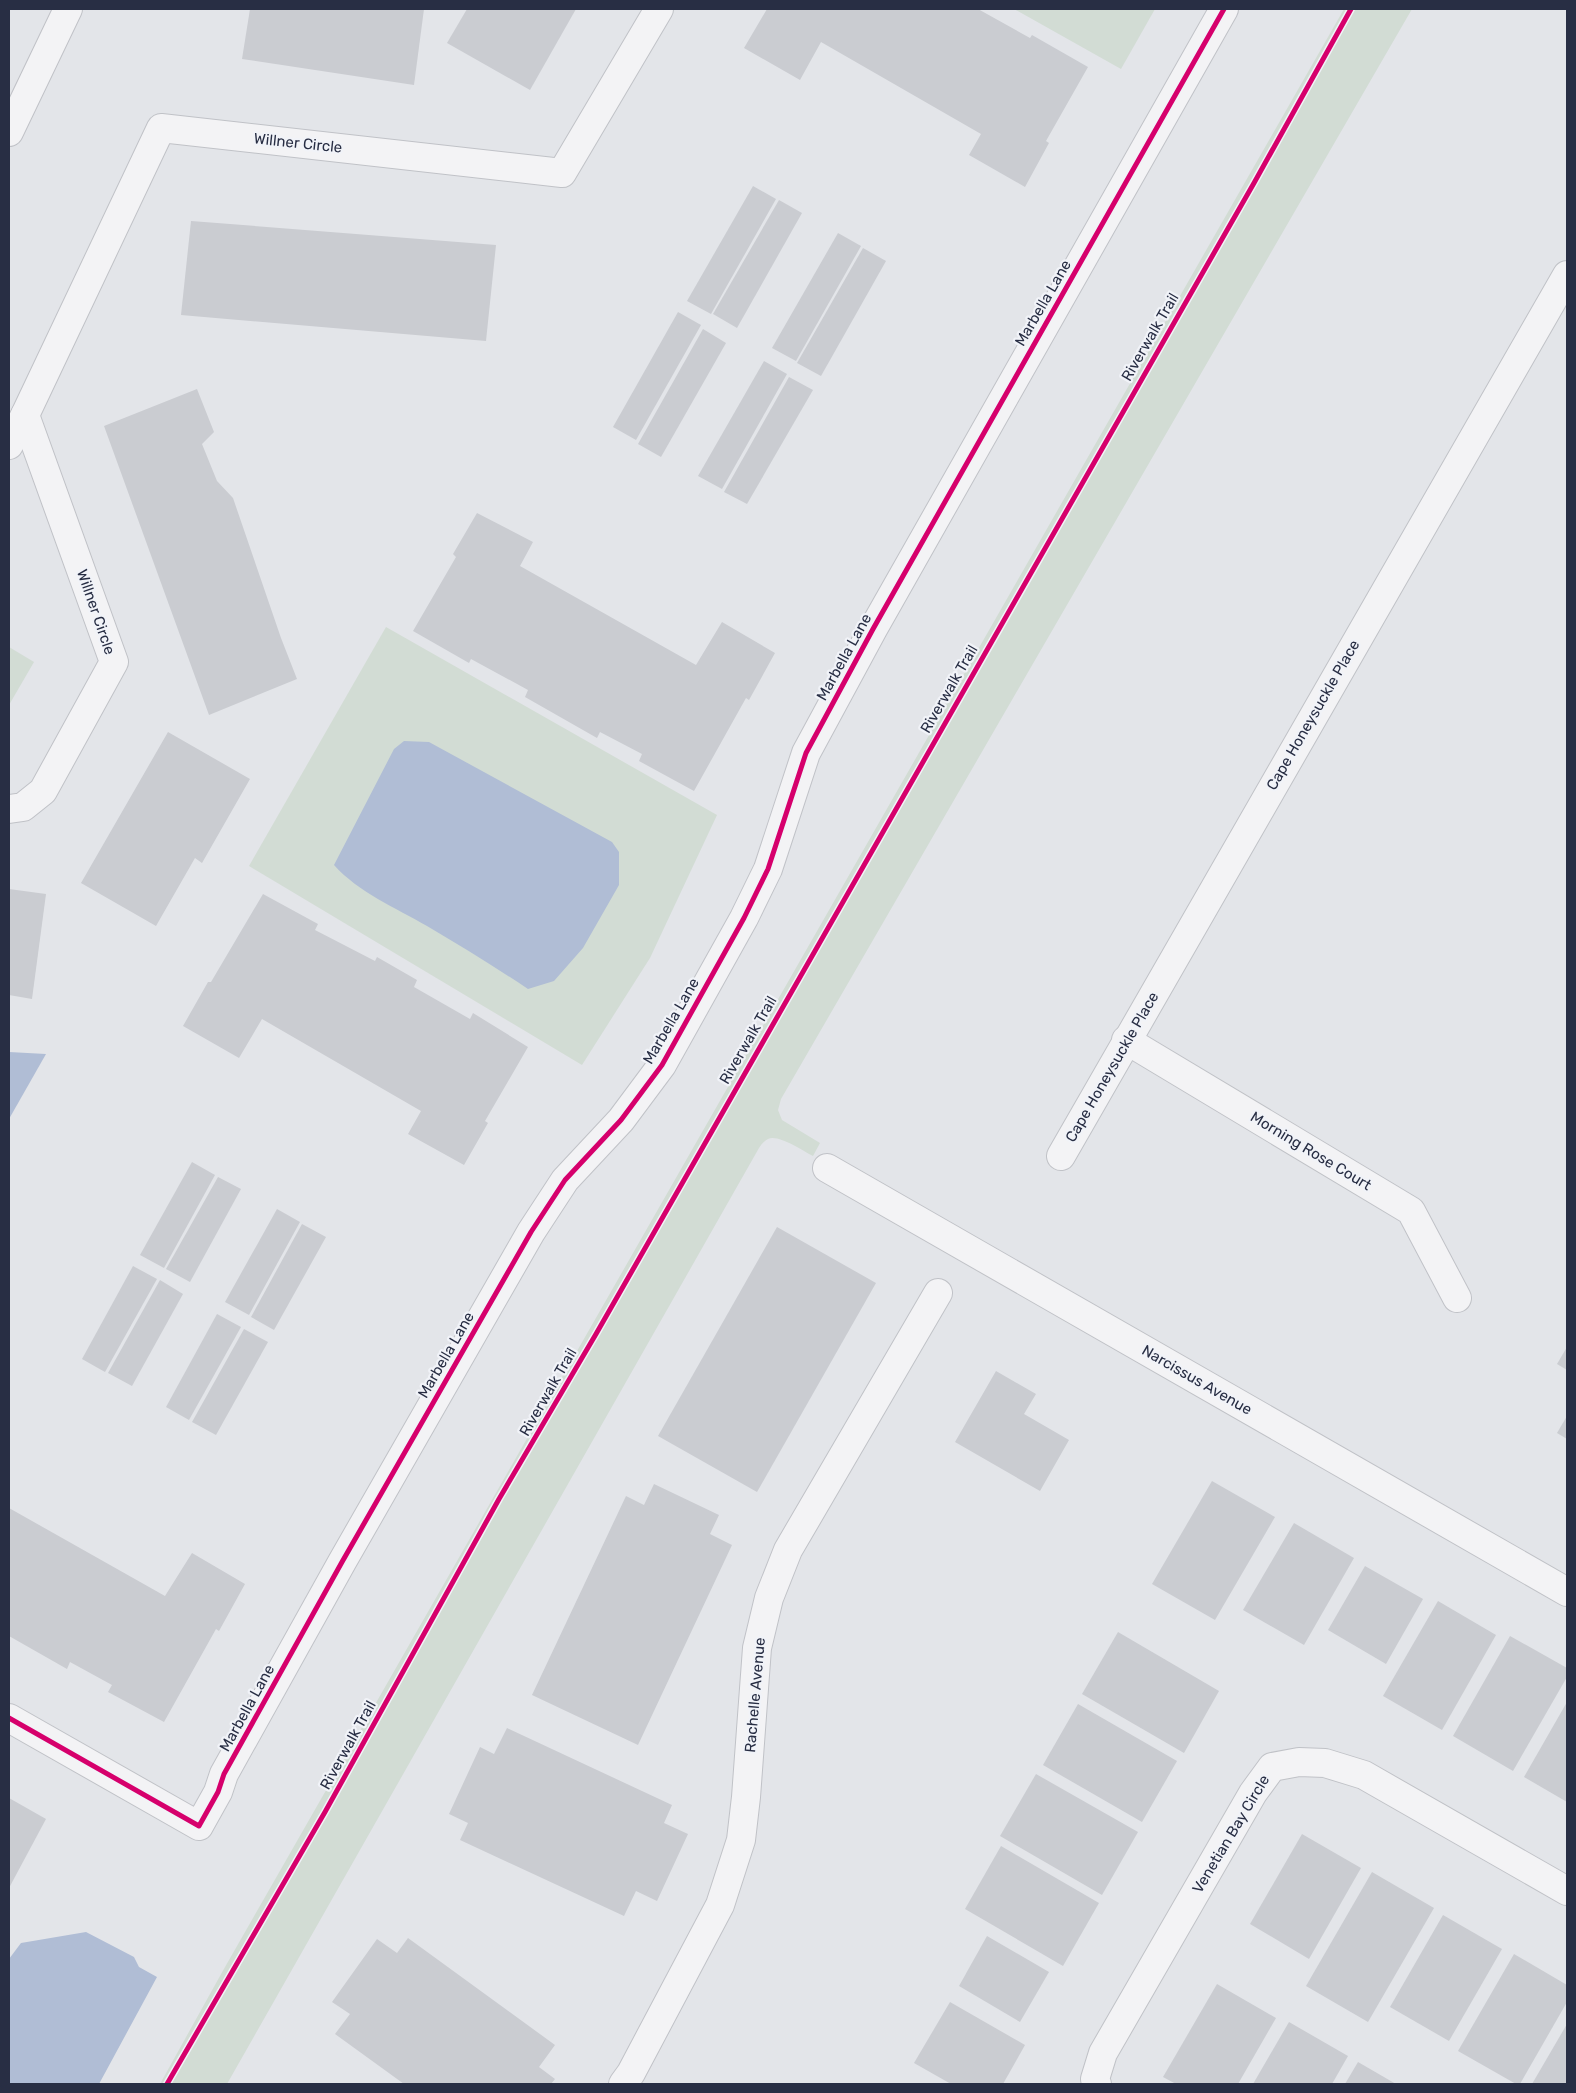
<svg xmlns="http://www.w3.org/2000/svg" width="1576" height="2093" font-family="Rubik,sans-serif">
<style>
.green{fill:#d2dcd4}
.water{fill:#b0bdd5}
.building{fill:#caccd1}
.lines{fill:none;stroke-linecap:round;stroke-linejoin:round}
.street-casing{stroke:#c0c2c7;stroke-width:30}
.street{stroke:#f3f3f5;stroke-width:28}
.cycleway-casing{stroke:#f1f3f8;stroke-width:8}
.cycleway{stroke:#d6006c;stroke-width:5}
.labels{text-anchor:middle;stroke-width:4.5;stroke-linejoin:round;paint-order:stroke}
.street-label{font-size:15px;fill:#282e44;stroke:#f1f3f8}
</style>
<rect width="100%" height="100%" fill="#e3e5e9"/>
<g class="green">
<polygon points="1014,9 1155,9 1121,69"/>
<path d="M 1344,9 L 1412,9 L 781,1099 L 778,1110 L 782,1120 L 820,1143 L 813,1156 C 803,1151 778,1134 768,1139 C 764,1141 761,1145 759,1148 L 227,2084 L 160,2084 L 225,1967 Z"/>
<polygon points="386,627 717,815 650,958 582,1065 249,866"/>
<polygon points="9,647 34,662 9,705"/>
</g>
<g class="water">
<path d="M 404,741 L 429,742 L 612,842 L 619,852 L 619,885 L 583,948 L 554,981 L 528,989 C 495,967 461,946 427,926 C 396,908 358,892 334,865 L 394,749 Z"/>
<polygon points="9,1052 46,1054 9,1119"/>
<polygon points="86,1932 134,1957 139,1967 157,1977 99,2084 9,2084 9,1959 21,1943"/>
</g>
<g class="building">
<polygon points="250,9 424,9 414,85 242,59"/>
<polygon points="467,9 576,9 530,90 447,43"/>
<polygon points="767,9 978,9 1030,38 1032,35 1088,67 1046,141 1049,143 1025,187 969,155 981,134 821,42 800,80 744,48"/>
<polygon points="753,186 776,199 711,314 687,301"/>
<polygon points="779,200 802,213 737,328 713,314"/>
<polygon points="191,221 496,245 486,341 181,315"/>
<polygon points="838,233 861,246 796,361 772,348"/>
<polygon points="863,248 886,261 821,376 797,363"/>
<polygon points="678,312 701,325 636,440 613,427"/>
<polygon points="703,329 726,343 661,457 638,444"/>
<polygon points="764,361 787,374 722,489 698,476"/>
<polygon points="789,377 813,390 747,504 724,492"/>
<polygon points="197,389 214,432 202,444 217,481 233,498 281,638 297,679 209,715 104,426"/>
<polygon points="477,513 533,542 520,566 696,665 722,622 775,653 749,700 746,698 694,791 639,761 642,754 600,732 597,738 525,697 528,690 471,659 469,663 413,631 456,557 453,554"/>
<polygon points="168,732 250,779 202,863 195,858 156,926 81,883"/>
<polygon points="9,889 46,894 32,999 9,995"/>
<polygon points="263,894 318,924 315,930 375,961 377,957 417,980 414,987 470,1019 473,1013 528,1047 485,1121 488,1123 464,1165 408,1134 421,1111 262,1019 239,1058 183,1026 208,982 211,982"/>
<polygon points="192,1162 215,1175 164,1268 140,1255"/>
<polygon points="218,1177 241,1189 190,1282 166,1269"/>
<polygon points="277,1209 300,1222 249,1315 225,1302"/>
<polygon points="302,1224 326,1237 274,1330 251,1317"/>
<polygon points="777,1227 876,1283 757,1492 658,1436"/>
<polygon points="133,1266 157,1279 105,1372 82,1359"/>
<polygon points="160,1280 183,1294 132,1386 108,1373"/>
<polygon points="217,1314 241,1327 189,1420 166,1407"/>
<polygon points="244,1329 268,1342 216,1435 192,1422"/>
<polygon points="1567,1347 1567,1370 1557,1364"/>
<polygon points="996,1371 1036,1394 1024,1414 1069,1440 1040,1491 955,1442"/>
<polygon points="1567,1416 1567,1439 1557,1433"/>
<polygon points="1212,1481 1275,1517 1215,1620 1152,1584"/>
<polygon points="654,1484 719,1515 710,1534 732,1545 638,1745 532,1695 626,1496 644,1505"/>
<polygon points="9,1508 165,1596 192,1553 245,1584 219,1631 216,1629 164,1722 108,1692 112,1685 70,1662 67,1669 9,1636"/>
<polygon points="1294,1523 1354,1558 1304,1645 1243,1610"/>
<polygon points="1365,1566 1423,1599 1386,1664 1328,1630"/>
<polygon points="1438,1601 1496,1635 1442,1730 1383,1696"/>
<polygon points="1118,1632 1219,1691 1184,1753 1082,1694"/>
<polygon points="1510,1636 1567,1668 1567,1677 1513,1771 1453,1736"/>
<polygon points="1567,1702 1567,1802 1524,1777"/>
<polygon points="1078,1704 1177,1761 1142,1822 1043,1765"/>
<polygon points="507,1728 672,1805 664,1823 688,1834 657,1901 636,1891 624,1916 460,1840 468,1823 449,1814 480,1747 494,1754"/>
<polygon points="1036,1774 1138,1832 1102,1895 1000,1836"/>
<polygon points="9,1798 46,1819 9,1888"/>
<polygon points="1302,1834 1361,1868 1309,1959 1250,1924"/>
<polygon points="1001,1846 1099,1903 1063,1966 965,1909"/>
<polygon points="1372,1872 1434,1908 1368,2022 1306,1986"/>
<polygon points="1443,1915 1502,1949 1449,2041 1390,2007"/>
<polygon points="987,1936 1049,1972 1020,2022 959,1986"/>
<polygon points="408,1938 555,2045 539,2067 555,2079 551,2084 404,2084 335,2034 350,2014 332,2002 377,1939 397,1953"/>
<polygon points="1514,1954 1567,1985 1567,2002 1520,2084 1516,2084 1458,2051"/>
<polygon points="1217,1984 1276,2018 1238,2084 1176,2084 1163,2077"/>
<polygon points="950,2002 1025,2045 1003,2084 951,2084 914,2063"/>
<polygon points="1289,2022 1348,2056 1332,2084 1253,2084"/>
<polygon points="1567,2024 1567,2084 1532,2084"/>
<polygon points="1358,2062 1396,2084 1345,2084"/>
</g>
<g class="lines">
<defs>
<g id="street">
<polyline points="9,132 68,9"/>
<polyline points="9,445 25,415 161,128 562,173 659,9"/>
<polyline points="9,809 23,807 43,791 114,662 25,415"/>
<polyline points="1126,1040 1411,1211 1457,1298"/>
<polyline points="1061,1156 1567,275"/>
<polyline points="827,1168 1567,1592"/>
<polyline points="9,1718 199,1826 218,1792 224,1774 342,1562 531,1232 565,1180 621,1120 662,1065 744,918 768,869 806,753 873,629 1224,9"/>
<polyline points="623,2084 631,2073 720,1905 741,1840 746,1797 757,1648 769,1598 788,1550 938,1293"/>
<polyline points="1097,2084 1095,2079 1103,2053 1253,1793 1272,1767 1299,1762 1325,1763 1364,1775 1567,1891"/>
</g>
</defs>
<use href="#street" class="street-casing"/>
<use href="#street" class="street"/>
<defs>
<g id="cycleway">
<polyline points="9,1718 199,1826 218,1792 224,1774 342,1562 531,1232 565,1180 621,1120 662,1065 744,918 768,869 806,753 873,629 1224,9"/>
<polyline points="167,2084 325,1812 499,1499 596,1334 1254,183 1351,9"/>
</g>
</defs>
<use href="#cycleway" class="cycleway-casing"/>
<use href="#cycleway" class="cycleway"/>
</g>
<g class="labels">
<g class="street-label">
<text transform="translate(298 143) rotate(6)" y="5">Willner Circle</text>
<text transform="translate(1043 303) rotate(-60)" y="5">Marbella Lane</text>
<text transform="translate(1150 337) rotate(-60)" y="5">Riverwalk Trail</text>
<text transform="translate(96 612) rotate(71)" y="5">Willner Circle</text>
<text transform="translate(844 657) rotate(-61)" y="5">Marbella Lane</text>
<text transform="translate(949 689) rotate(-60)" y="5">Riverwalk Trail</text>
<text transform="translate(1313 715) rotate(-60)" y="5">Cape Honeysuckle Place</text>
<text transform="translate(671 1021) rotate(-60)" y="5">Marbella Lane</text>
<text transform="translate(748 1040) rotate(-60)" y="5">Riverwalk Trail</text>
<text transform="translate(1112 1067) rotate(-60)" y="5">Cape Honeysuckle Place</text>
<text transform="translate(1311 1151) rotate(31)" y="5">Morning Rose Court</text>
<text transform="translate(446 1355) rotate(-60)" y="5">Marbella Lane</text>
<text transform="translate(1197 1380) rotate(30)" y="5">Narcissus Avenue</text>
<text transform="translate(548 1392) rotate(-60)" y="5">Riverwalk Trail</text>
<text transform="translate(755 1695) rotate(-85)" y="5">Rachelle Avenue</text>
<text transform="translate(247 1708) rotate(-61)" y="5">Marbella Lane</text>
<text transform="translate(348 1745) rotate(-61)" y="5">Riverwalk Trail</text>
<text transform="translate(1231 1834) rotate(-59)" y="5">Venetian Bay Circle</text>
</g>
</g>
<rect width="1576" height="2093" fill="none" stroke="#282e44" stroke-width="20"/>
</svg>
